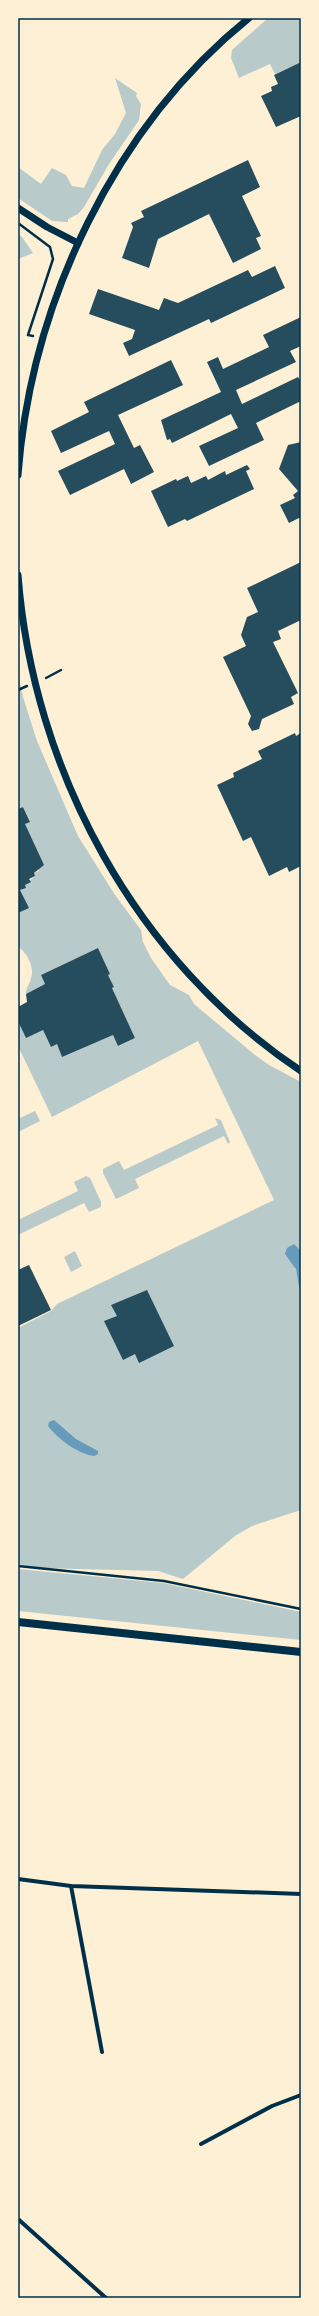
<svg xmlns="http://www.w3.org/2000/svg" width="319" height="2316" font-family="'Golos Text',sans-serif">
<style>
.green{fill:#b9caca}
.water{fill:#669bbc}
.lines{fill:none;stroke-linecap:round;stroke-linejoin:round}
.stream{stroke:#669bbc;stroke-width:4.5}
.building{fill:#264d5e}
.path{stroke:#003049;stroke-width:2.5}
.minor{stroke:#003049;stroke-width:4}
.tertiary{stroke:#003049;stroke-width:7}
.secondary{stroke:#003049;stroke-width:8}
.neatline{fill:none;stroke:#003049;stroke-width:1.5}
</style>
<rect width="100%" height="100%" fill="#fdf0d5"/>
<g class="green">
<polygon points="268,18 301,18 301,62 275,74 270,64 239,78 231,58 232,50"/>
<polygon points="115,78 137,93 136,96 141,104 139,120 109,164 84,207 78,214 68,219 68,222 52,221 18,198 18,167 41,184 52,168 66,175 72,186 84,188 102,150 115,134 126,113"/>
<polygon points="18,234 22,237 33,253 18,259"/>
<path d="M 18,674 L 23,697 L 37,741 L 78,836 L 115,895 L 141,930 L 143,942 L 151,958 L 170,985 L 189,995 L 194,1004 L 255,1055 L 269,1065 L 301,1082 L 301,1510 L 252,1526 L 235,1536 L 183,1579 L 158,1571 L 37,1568 L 18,1564 L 18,1328 L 51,1311 L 57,1304 L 274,1200 L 198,1041 L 52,1117 L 18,1046 L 18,1021 L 43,1030 L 51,1047 L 57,1044 L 62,1056 L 113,1035 L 119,1046 L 135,1038 L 112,988 L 114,987 L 108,975 L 110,974 L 98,948 L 41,975 L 45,984 L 26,994 C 26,987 30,984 31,978 C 35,968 27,952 18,947 L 18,913 L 28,908 L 20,890 L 26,888 L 25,885 L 35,876 L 34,873 L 39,871 L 25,824 L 30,821 L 23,807 L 18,809 Z"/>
<polygon points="35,1111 40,1121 18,1132 18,1119"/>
<polygon points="215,1118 221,1120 230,1142 228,1144 224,1136 135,1179 139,1188 116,1199 103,1173 103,1169 119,1161 124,1170 218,1125"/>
<polygon points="86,1176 90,1178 101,1202 101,1207 89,1212 84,1203 18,1235 18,1220 78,1191 74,1182"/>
<polygon points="75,1251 82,1266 71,1272 64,1257"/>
<polygon points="18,1569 163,1583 301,1612 301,1640 18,1611"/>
</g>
<g class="water">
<polygon points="294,1244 301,1251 301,1266 295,1268 285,1254 287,1248"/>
<path d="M 54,1420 L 76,1439 L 98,1451 L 98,1454 L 94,1456 C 78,1454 58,1439 48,1426 L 49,1422 Z"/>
</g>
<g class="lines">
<polyline class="stream" points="298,1267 301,1285"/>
</g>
<g class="building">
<polygon points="301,62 301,116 276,127 261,96 272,91 271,87 278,84 274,75"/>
<polygon points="248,160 260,187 242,196 261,236 256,238 261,249 233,263 209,214 158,239 149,268 122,258 133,227 131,223 144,217 141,211"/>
<polygon points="275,266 285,288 211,323 209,319 129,356 123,343 132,339 135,330 89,314 98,289 159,310 164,298 178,303 248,270 252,277"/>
<polygon points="301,317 301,346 290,351 296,362 236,390 242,404 298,377 301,382 301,401 256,423 264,440 209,466 199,446 238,428 231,414 172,443 170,439 167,440 161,420 221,392 207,362 218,357 223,369 269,347 263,335"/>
<polygon points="171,360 183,385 118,415 134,448 140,445 154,472 131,484 124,469 70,495 58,471 115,444 109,431 61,453 51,431 89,412 84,402"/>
<polygon points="301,442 301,517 289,523 280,505 295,498 293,495 298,491 279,469 288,445"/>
<polygon points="247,465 250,469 246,471 254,489 187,521 185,519 168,527 151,491 176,479 177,481 188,476 191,483 206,476 208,480 225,471 226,475"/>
<polygon points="301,562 301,620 278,631 281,639 273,642 298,693 291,697 294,704 262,719 259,729 252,731 248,724 251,716 223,657 246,646 241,635 247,617 258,612 247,588"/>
<polygon points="295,733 296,736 301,733 301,866 289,872 287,867 269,876 251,837 243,841 217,785 234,777 233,773 262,759 258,751"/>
<polygon points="23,807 30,822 25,824 44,865 34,873 35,876 29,879 31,882 25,885 26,888 20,890 29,908 18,913 18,809"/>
<polygon points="98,948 110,974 108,975 114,987 112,988 135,1038 118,1046 113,1035 62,1057 57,1044 51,1047 43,1030 26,1038 18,1021 18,1007 27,1002 26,994 45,984 41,975"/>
<polygon points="29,1265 51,1310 18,1326 18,1270"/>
<polygon points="147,1290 174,1346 139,1363 135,1354 123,1360 104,1321 117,1316 111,1305"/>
</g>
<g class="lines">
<g class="path">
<polyline points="18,223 50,247 53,259 28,335 33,336"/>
<polyline points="46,678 61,670"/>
<polyline points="18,690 27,686"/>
<polyline points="18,1566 164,1581 301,1609"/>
</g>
<g class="minor">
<polyline points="18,1879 71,1886 301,1894"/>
<polyline points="71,1886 102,2052"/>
<polyline points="201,2144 272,2106 301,2095"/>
<polyline points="18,2219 106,2298"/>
</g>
<g class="tertiary">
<polyline points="18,208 47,227 78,243"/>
<path d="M 18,475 C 31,303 114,127 249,18"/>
<path d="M 18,575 C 33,771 136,961 301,1071"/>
</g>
<polyline class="secondary" points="18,1622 301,1652"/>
</g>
<rect width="319" height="2316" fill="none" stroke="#fdf0d5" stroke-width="38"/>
<rect x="19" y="19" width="281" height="2278" class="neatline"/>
</svg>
